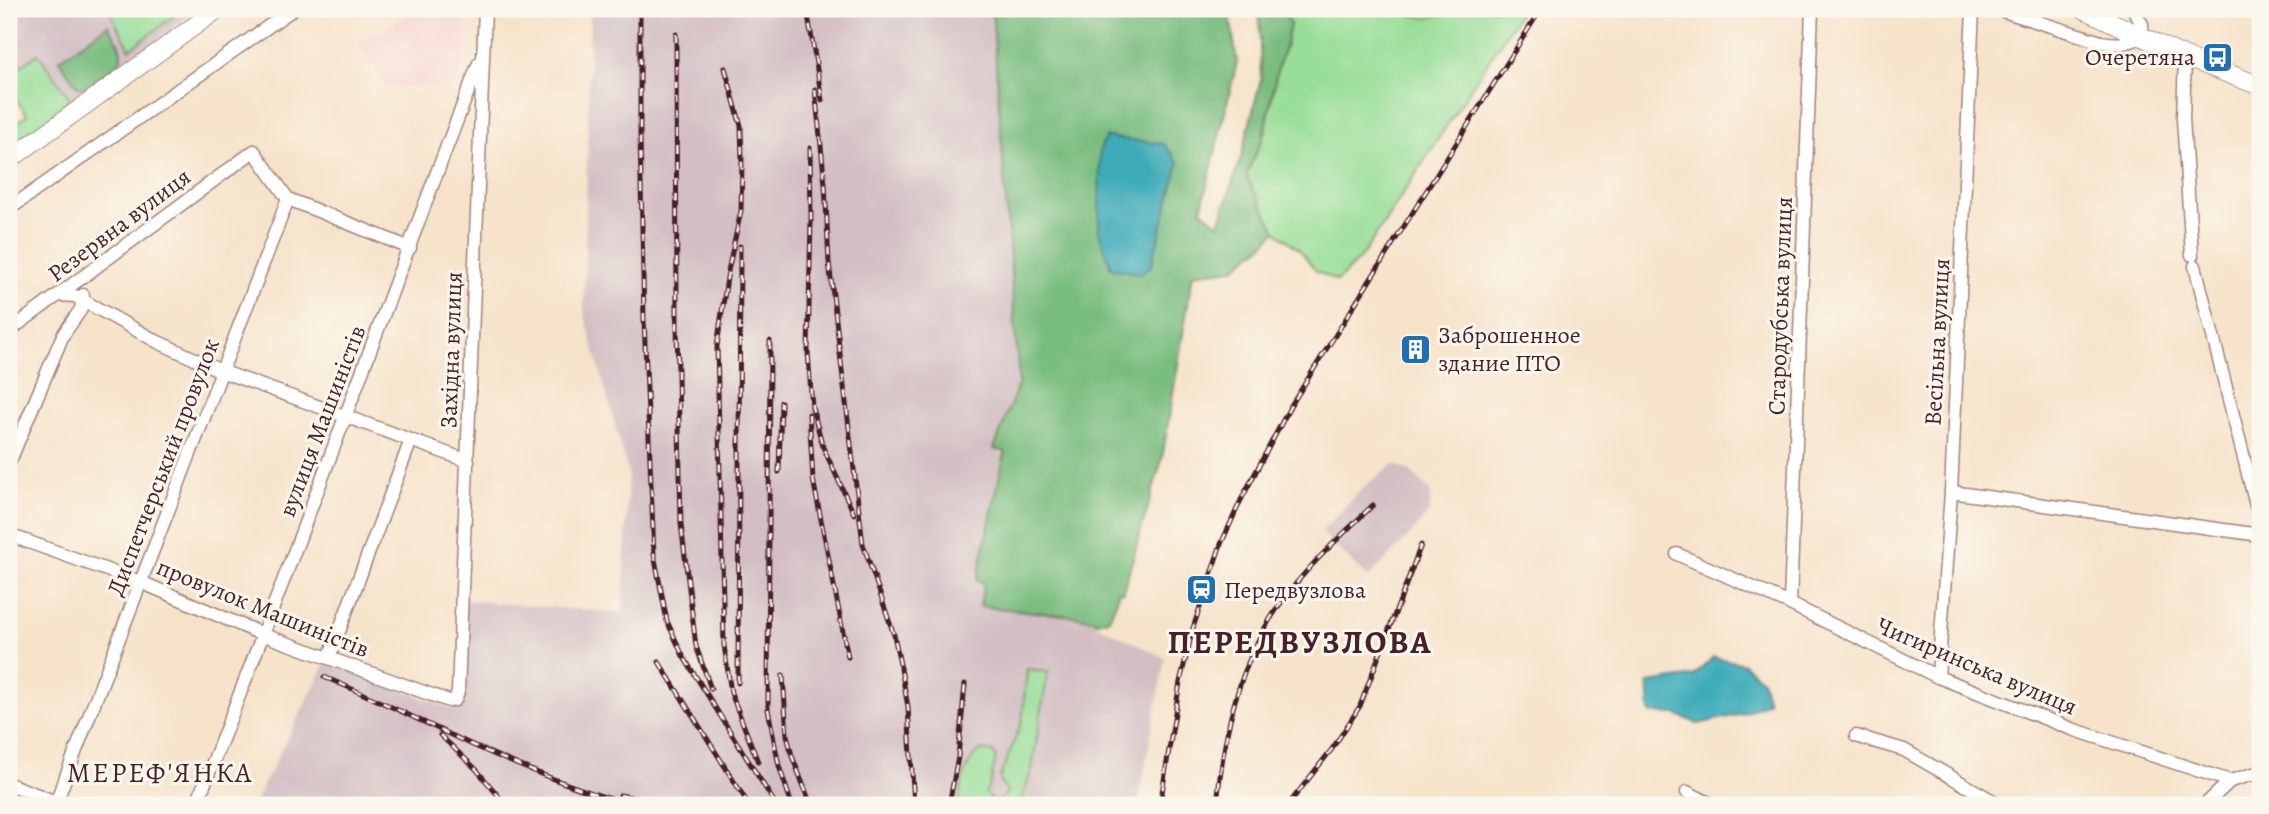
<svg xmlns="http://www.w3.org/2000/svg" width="2269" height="814" font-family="Alegreya,serif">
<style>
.built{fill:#f7d0cd}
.industrial{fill:#d2bec3}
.green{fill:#98de98;stroke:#717e62;stroke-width:2}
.forest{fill:#7abd80;stroke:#626e56;stroke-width:2}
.water{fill:#3cabb9;stroke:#436572;stroke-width:2}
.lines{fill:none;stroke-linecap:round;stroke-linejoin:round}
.minor-casing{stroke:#a0817a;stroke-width:15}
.highway-casing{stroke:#a0817a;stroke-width:20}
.minor{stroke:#fff;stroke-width:12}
.highway{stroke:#fff;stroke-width:18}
.rail-casing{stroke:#4a1f2b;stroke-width:5}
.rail{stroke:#fbf7ec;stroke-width:2.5;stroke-dasharray:8;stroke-linecap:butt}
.labels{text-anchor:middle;stroke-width:6;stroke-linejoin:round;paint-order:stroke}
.poi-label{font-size:24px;fill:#4a1f2b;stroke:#fbf7ec;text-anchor:start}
.street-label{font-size:24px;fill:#4a1f2b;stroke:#fbf7ec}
.quarter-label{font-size:28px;letter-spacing:2px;fill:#4a1f2b;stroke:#fbf7ec}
.district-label{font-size:32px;font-weight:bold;letter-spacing:2px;fill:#4a1f2b;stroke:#fbf7ec}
</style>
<rect width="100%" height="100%" fill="#fbf7ec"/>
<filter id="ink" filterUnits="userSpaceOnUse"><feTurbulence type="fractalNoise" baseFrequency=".0143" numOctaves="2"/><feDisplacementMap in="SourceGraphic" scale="14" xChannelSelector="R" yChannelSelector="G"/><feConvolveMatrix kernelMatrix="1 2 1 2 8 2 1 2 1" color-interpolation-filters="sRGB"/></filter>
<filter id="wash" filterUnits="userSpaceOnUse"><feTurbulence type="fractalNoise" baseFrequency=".00686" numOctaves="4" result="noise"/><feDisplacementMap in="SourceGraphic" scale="28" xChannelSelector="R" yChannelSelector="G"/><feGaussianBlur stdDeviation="1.57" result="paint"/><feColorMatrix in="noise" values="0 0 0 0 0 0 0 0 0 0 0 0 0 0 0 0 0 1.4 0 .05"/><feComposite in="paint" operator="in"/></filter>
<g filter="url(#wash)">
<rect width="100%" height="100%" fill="#f6e3ca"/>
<polygon class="built" points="418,9 468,9 460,86 384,87 359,43"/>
<g class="industrial">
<polygon points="9,9 200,9 72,101 38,55 9,75"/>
<polygon points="590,9 992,9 1019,382 997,451 1003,455 977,580 984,583 980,605 1081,617 1165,658 1138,805 253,805 326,663 459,711 462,600 623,613 628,472 584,313"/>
<polygon points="1394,464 1410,471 1431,492 1429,512 1411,534 1368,578 1321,532 1366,485"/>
</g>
<g class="green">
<polygon points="108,9 180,9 181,11 130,49"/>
<polygon points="1283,9 1391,9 1395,12 1428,18 1458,9 1522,9 1384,223 1361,257 1337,281 1316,271 1300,250 1276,231 1244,173 1265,134 1278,66 1286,44 1290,24"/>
<polygon points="38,54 70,98 65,106 9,149 9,128 27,115 9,89 9,75"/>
<polygon points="1027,669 1048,671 1032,768 1020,805 995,805 996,801 1002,799 1007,792 1000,781 1000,777 1022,721"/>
<path d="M 983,750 L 993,752 L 996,757 L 990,785 L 985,793 L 992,799 L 991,805 L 958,805 C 961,789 965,756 983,750 Z"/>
</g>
<g class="forest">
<polygon points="992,9 1229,9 1237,62 1201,210 1219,224 1242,154 1261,79 1259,9 1283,9 1290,24 1286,44 1278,66 1263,137 1246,176 1276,231 1263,245 1233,269 1193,274 1162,459 1123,592 1118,591 1117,600 1109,619 1098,622 1081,617 980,606 984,583 977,580 1005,452 994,449 1019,382"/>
<path d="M 108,25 C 132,63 122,61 90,85 L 85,88 L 78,87 L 59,60 Z"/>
</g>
<g class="water">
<polygon points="1106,137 1164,144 1179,163 1151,266 1141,274 1111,268 1099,231 1100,149"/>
<polygon points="1713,657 1744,664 1762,680 1768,702 1742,714 1698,724 1676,714 1650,713 1648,683 1694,676"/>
</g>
</g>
<g filter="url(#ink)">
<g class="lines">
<defs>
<g id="minor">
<path d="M 1997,9 L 2101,42 C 2117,45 2128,44 2142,36 L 2142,24 L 2133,9"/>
<polyline points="2185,57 2183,118 2192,255"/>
<polyline points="288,199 410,248"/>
<polyline points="9,209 293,9"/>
<polyline points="2195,266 2260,521"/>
<polyline points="59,295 75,296 156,341 221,371 468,461"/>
<path d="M 9,331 L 254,151 L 288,199 C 209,401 134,604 55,805"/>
<polyline points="9,463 63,335 81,309 83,295"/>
<polyline points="1951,492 2260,535"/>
<polyline points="9,535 143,583 264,635 449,701 455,700 458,692 485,9"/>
<polyline points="1677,554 1790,604 1938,677 2072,729 2230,781"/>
<polyline points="1790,604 1812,9"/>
<polyline points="329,658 411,440"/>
<polyline points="1938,677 1951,492 1973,9"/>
<polyline points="1856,736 1904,750 2000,805"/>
<polyline points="9,784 64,805"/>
<polyline points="1687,792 1713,805"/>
<path d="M 196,805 C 295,559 383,310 479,63"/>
<polyline points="2205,805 2230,781 2260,772"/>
</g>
<g id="highway">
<polyline points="2084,9 2185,57 2260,86"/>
<polyline points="9,160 218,9"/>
</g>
</defs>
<use href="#minor" class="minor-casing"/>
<use href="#highway" class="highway-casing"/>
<use href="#minor" class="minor"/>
<use href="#highway" class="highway"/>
<defs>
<g id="rail">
<polyline points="640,9 640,134 644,320 654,554 667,621 683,656 776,805"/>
<polyline points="807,9 822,100"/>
<polyline points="676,34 677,324 681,524 696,646 711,689"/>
<polyline points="725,68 741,126 742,161 741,211 728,271 717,346 724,645 731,693 758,762"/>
<polyline points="815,89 825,184 829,262 863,544 894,635 902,674 908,707 914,805"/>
<polyline points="810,148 811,220 808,352 812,407 823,447 854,514"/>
<polyline points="770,341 768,709 779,766 792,805"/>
<polyline points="809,414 813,479 848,657"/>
<polyline points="779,472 781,402"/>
<polyline points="659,662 749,805"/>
<polyline points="783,675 787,735 792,756 811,805"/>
<path d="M 324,677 C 361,692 396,709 432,726 C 496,757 562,785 631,805"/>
<polyline points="738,683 740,246"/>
<polyline points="440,735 476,769 506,805"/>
<polyline points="620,795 668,805"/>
<polyline points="949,805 958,757 965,684"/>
<polyline points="1160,805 1180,682 1193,628 1221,544 1241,500 1290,407 1541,9"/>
<path d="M 1217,805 C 1223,736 1238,665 1278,607 C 1304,569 1340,537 1373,505"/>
<polyline points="1288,805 1332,749 1360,706 1421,545"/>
</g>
</defs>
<use href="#rail" class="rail-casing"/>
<use href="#rail" class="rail"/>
</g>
</g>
<defs>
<symbol id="bus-square" viewBox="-11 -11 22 22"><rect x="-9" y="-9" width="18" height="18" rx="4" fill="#1f6fb2" stroke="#fbf7ec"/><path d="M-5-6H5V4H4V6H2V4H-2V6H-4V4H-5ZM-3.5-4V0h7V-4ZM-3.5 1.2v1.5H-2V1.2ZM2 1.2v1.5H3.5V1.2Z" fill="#fff"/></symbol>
<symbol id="building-square" viewBox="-11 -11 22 22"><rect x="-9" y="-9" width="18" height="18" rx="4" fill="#1f6fb2" stroke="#fbf7ec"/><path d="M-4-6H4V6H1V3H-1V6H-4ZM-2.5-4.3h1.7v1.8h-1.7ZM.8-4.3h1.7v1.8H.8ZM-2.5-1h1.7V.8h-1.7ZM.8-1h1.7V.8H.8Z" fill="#fff"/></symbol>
<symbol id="station-square" viewBox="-11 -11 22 22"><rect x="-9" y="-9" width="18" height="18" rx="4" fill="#1f6fb2" stroke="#fbf7ec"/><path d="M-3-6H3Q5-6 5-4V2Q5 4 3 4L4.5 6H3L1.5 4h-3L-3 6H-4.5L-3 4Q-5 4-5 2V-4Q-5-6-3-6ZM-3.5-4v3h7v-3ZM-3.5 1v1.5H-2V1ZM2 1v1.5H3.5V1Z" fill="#fff"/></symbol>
</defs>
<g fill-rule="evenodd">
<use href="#bus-square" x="2200" y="40" width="35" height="35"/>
<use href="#building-square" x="1398" y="332" width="35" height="35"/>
<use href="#station-square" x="1184" y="572" width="35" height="35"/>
</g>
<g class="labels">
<g class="poi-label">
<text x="2195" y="65" text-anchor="end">Очеретяна</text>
<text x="1438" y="343">Заброшенное<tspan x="1438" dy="28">здание ПТО</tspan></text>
<text x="1224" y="598">Передвузлова</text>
</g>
<g class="street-label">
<text transform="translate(119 225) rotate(-37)" y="8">Резервна вулиця</text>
<text transform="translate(1780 306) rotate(-88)" y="8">Стародубська вулиця</text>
<text transform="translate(1937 342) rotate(-87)" y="8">Весільна вулиця</text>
<text transform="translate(451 350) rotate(-88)" y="8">Західна вулиця</text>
<text transform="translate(322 421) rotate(-69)" y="8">вулиця Машиністів</text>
<text transform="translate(163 467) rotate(-69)" y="8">Диспетчерський провулок</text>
<text transform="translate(263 608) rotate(22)" y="8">провулок Машиністів</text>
<text transform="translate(1977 666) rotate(23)" y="8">Чигиринська вулиця</text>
</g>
<g class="quarter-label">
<text x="160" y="782">МЕРЕФ'ЯНКА</text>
</g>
<g class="district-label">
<text x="1300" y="653">ПЕРЕДВУЗЛОВА</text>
</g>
</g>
<rect width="2269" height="814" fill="none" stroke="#fbf7ec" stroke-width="35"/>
</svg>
